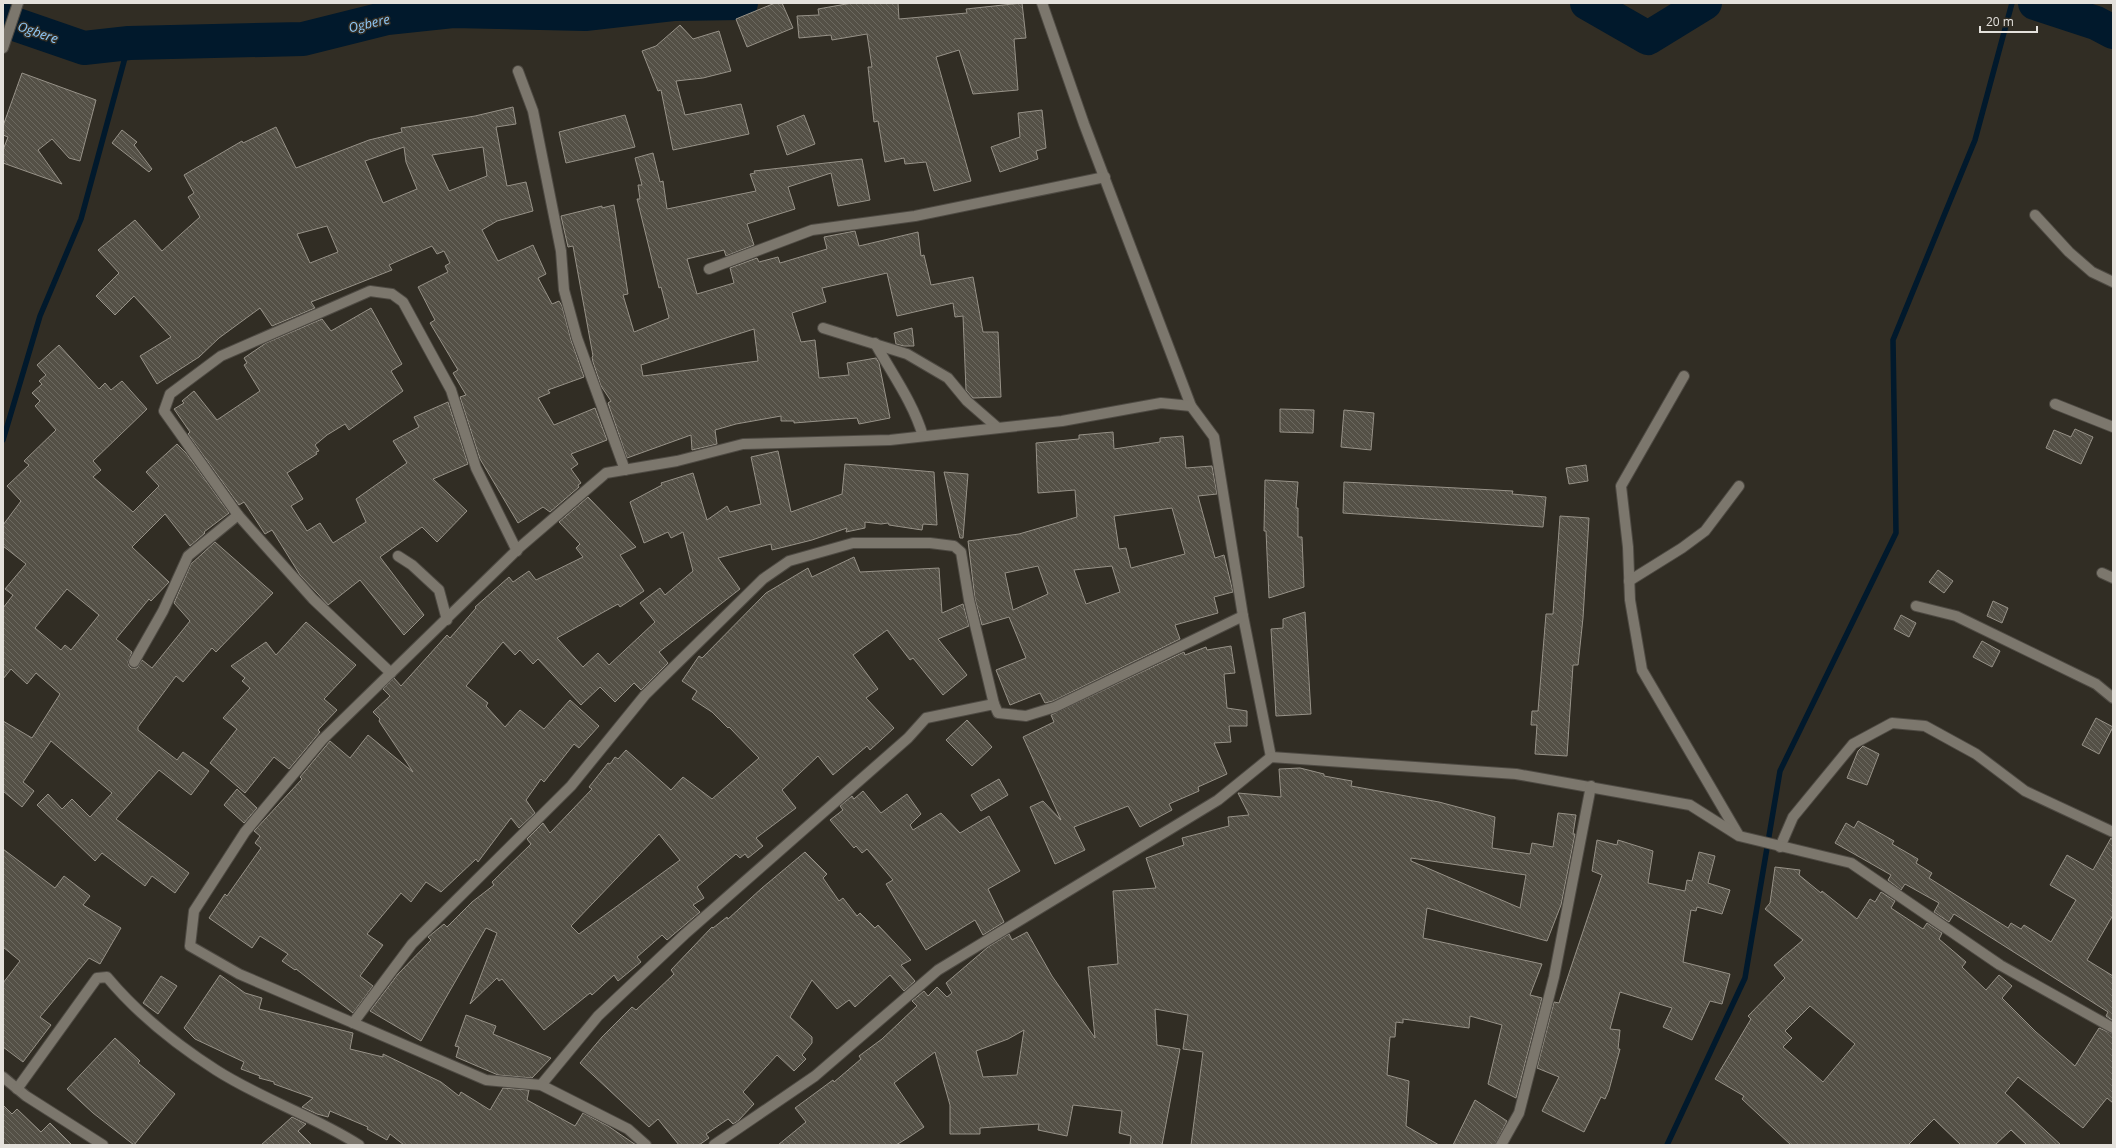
<svg xmlns="http://www.w3.org/2000/svg" width="2116" height="1148" font-family="'Open Sans',sans-serif">
<style>
.lines{fill:none;stroke-linecap:round;stroke-linejoin:round}
.stream{stroke:#01192c;stroke-width:5.5}
.river{stroke:#01192c;stroke-width:34}
.building{fill:url(#building-back-hatch);stroke:#979288;fill-rule:evenodd}
.minor-casing{stroke:#4e4a43;stroke-width:12}
.minor{stroke:#7c776d;stroke-width:10}
.labels{text-anchor:middle;stroke-width:3;stroke-linejoin:round;paint-order:stroke}
.water-label{font-size:13px;font-style:italic;fill:#8fc9f9;stroke:#312d24}
</style>
<defs>
<pattern id="building-back-hatch" width="6" height="6" patternUnits="userSpaceOnUse"><rect width="6" height="6" fill="#545046"/><path d="M-1 5l2 2M0 0l6 6M5-1l2 2" fill="none" stroke="#6c6960"/></pattern>
</defs>
<rect width="100%" height="100%" fill="#312d24"/>
<g class="lines">
<g class="stream">
<polyline points="3,440 40,316 81,219 129,43"/>
<polyline points="1667,1145 1745,978 1780,771 1896,533 1893,340 1975,140 2012,3"/>
</g>
<g class="river">
<polyline points="1587,3 1648,38 1705,3"/>
<polyline points="2035,3 2096,23 2113,32"/>
<polyline points="3,20 84,48 129,43 303,39 387,18 453,11 585,14 673,4 741,3"/>
</g>
</g>
<g class="building">
<polygon points="775,3 782,3 793,28 747,47 736,19"/>
<polygon points="852,3 898,3 899,19 967,13 966,9 1022,3 1026,38 1014,39 1018,90 973,94 959,50 936,57 971,181 934,191 926,162 905,164 904,158 885,162 878,121 874,122 868,67 872,67 867,34 832,40 831,35 799,38 797,16 819,15 818,9"/>
<polygon points="680,25 693,39 719,31 731,71 703,78 676,81 685,115 741,104 749,134 673,150 661,90 658,91 642,51 656,46"/>
<polygon points="22,73 96,100 80,161 69,158 52,139 38,150 62,184 3,163 3,150 8,137 3,135 3,126"/>
<path d="M 513,107 L 516,124 L 496,127 L 507,186 L 526,182 L 533,211 L 497,221 L 482,230 L 498,261 L 533,245 L 546,274 L 538,278 L 552,304 L 559,301 L 562,306 L 571,340 L 584,377 L 548,390 L 550,393 L 538,398 L 554,425 L 595,408 L 607,440 L 571,454 L 578,464 L 571,469 L 581,483 L 578,485 L 579,487 L 550,512 L 543,507 L 518,523 L 480,459 L 460,397 L 466,395 L 453,373 L 458,370 L 430,323 L 435,320 L 418,287 L 448,272 L 445,266 L 450,263 L 444,251 L 437,254 L 432,246 L 389,265 L 392,270 L 311,302 L 315,308 L 272,326 L 260,308 L 219,338 L 199,357 L 157,384 L 140,356 L 171,337 L 134,296 L 115,315 L 96,296 L 119,273 L 98,250 L 135,220 L 162,251 L 200,217 L 188,197 L 194,193 L 184,175 L 242,141 L 243,143 L 276,127 L 296,168 L 369,140 L 402,132 L 401,128 L 475,116 ZM 404,147 L 406,162 L 417,189 L 383,203 L 365,161 ZM 483,147 L 487,176 L 449,191 L 432,155 ZM 327,226 L 338,252 L 310,263 L 297,234 Z"/>
<polygon points="1042,110 1046,148 1036,151 1038,159 1000,172 991,147 1020,137 1018,113"/>
<polygon points="625,115 635,147 566,163 559,132"/>
<polygon points="804,115 815,144 787,155 777,126"/>
<polygon points="122,130 137,142 134,145 152,169 149,172 112,143"/>
<path d="M 653,153 L 660,182 L 663,181 L 667,209 L 756,191 L 750,174 L 755,173 L 754,171 L 862,159 L 870,200 L 838,206 L 831,173 L 788,187 L 795,209 L 747,224 L 754,245 L 726,256 L 724,250 L 687,259 L 697,294 L 734,283 L 730,268 L 757,258 L 759,262 L 778,257 L 780,263 L 827,249 L 824,237 L 855,231 L 859,246 L 918,232 L 921,256 L 924,255 L 931,285 L 973,277 L 983,332 L 998,332 L 1001,397 L 973,398 L 966,390 L 963,316 L 955,317 L 953,303 L 897,316 L 887,273 L 822,288 L 826,302 L 792,313 L 801,342 L 815,340 L 819,378 L 849,375 L 847,363 L 876,358 L 879,363 L 890,418 L 859,424 L 857,418 L 794,423 L 794,421 L 781,421 L 781,416 L 736,424 L 715,430 L 717,444 L 692,450 L 691,435 L 627,458 L 608,403 L 611,401 L 601,386 L 593,362 L 592,357 L 593,356 L 573,246 L 568,247 L 561,216 L 602,206 L 602,208 L 614,205 L 628,294 L 623,295 L 634,332 L 669,318 L 661,287 L 659,288 L 637,199 L 640,199 L 638,185 L 642,185 L 635,158 ZM 754,329 L 758,361 L 643,376 L 641,365 Z"/>
<polygon points="371,308 402,364 391,371 403,391 349,430 345,424 327,435 315,445 319,451 316,452 317,454 287,473 303,499 291,506 307,531 320,523 333,543 366,522 356,499 407,463 393,441 419,427 414,417 448,402 468,464 433,479 467,511 437,542 422,527 380,557 424,615 404,635 360,580 328,605 318,594 300,575 272,530 265,534 244,502 239,505 188,434 190,432 174,409 184,403 182,401 194,391 217,420 260,391 244,365 247,363 244,358 266,343 322,319 331,331"/>
<polygon points="912,328 914,346 904,346 896,344 894,333"/>
<path d="M 59,345 L 99,389 L 105,383 L 111,390 L 122,381 L 147,409 L 93,461 L 101,470 L 93,477 L 133,512 L 159,486 L 146,472 L 177,444 L 186,453 L 229,513 L 204,532 L 205,533 L 190,546 L 165,514 L 132,547 L 169,582 L 151,601 L 149,599 L 116,639 L 132,652 L 128,662 L 129,666 L 131,668 L 137,668 L 142,660 L 152,668 L 190,621 L 174,603 L 191,564 L 215,542 L 273,593 L 216,652 L 212,648 L 183,682 L 176,676 L 138,727 L 138,730 L 177,760 L 183,752 L 209,771 L 191,795 L 159,770 L 116,819 L 189,873 L 175,893 L 152,876 L 145,886 L 102,853 L 95,861 L 37,805 L 48,794 L 62,809 L 72,799 L 90,817 L 112,793 L 51,741 L 23,782 L 34,791 L 22,807 L 3,791 L 3,721 L 32,738 L 60,694 L 36,673 L 27,684 L 11,669 L 3,679 L 3,608 L 13,595 L 5,589 L 26,564 L 3,546 L 3,525 L 21,501 L 7,486 L 29,465 L 24,461 L 56,430 L 35,406 L 40,401 L 32,393 L 42,384 L 39,381 L 46,375 L 37,365 ZM 67,589 L 99,615 L 71,650 L 65,645 L 61,650 L 35,628 Z"/>
<polygon points="1280,409 1314,410 1313,433 1280,432"/>
<polygon points="1344,410 1374,413 1371,450 1341,447"/>
<polygon points="2075,429 2093,437 2081,464 2046,448 2054,430 2071,437"/>
<path d="M 1113,432 L 1114,449 L 1160,442 L 1160,438 L 1183,436 L 1186,468 L 1212,466 L 1217,494 L 1198,496 L 1215,558 L 1224,555 L 1233,592 L 1214,597 L 1218,613 L 1175,625 L 1180,639 L 1053,701 L 1045,703 L 1040,693 L 1010,705 L 996,670 L 1026,658 L 1009,617 L 982,625 L 975,599 L 968,541 L 1019,534 L 1077,517 L 1075,490 L 1038,493 L 1036,443 L 1079,439 L 1079,435 ZM 1172,508 L 1185,554 L 1131,568 L 1126,548 L 1119,549 L 1114,516 ZM 1038,566 L 1048,594 L 1013,610 L 1005,573 ZM 1112,566 L 1120,592 L 1086,604 L 1074,570 Z"/>
<polygon points="778,451 791,512 842,494 845,464 934,472 937,525 923,524 922,530 889,525 888,523 881,524 865,522 865,528 846,532 847,528 812,540 772,550 771,544 718,558 740,589 659,652 668,663 641,690 634,683 615,702 600,687 581,705 538,659 533,664 520,650 515,655 503,642 466,686 488,703 486,706 505,727 520,710 544,729 570,700 599,726 579,748 574,744 544,782 541,779 526,800 535,813 519,828 511,818 478,862 476,859 441,892 426,882 411,902 401,893 367,934 383,945 360,976 373,986 353,1013 296,969 295,970 282,961 288,954 260,936 252,948 209,918 225,894 227,896 261,848 255,843 260,836 254,831 302,779 300,777 330,741 350,758 368,735 413,772 379,721 380,719 373,712 390,696 383,689 394,678 401,686 447,635 450,638 476,608 475,607 509,577 513,582 529,571 536,580 583,557 576,548 580,544 559,522 588,497 636,547 620,555 644,591 620,607 618,604 557,638 583,667 598,653 609,665 655,622 640,603 660,588 665,595 693,571 683,532 671,538 668,532 644,543 630,502 662,485 661,483 693,473 707,520 727,506 730,512 761,504 751,457"/>
<polygon points="1586,465 1588,481 1569,484 1566,468"/>
<polygon points="944,472 968,474 963,538 960,538"/>
<polygon points="1265,480 1298,482 1296,508 1298,508 1298,537 1302,537 1304,587 1269,598 1266,531 1264,531"/>
<polygon points="1344,482 1513,491 1512,494 1546,497 1543,527 1343,513"/>
<polygon points="1560,516 1589,518 1583,618 1578,665 1573,665 1567,756 1535,754 1537,725 1531,725 1532,711 1538,711 1546,614 1553,614"/>
<path d="M 854,557 L 860,572 L 939,568 L 942,613 L 963,604 L 969,626 L 938,639 L 967,675 L 943,695 L 913,658 L 910,660 L 887,630 L 853,655 L 878,689 L 866,698 L 894,728 L 870,750 L 867,746 L 833,775 L 818,756 L 782,790 L 796,808 L 756,838 L 763,846 L 748,858 L 745,854 L 740,858 L 736,854 L 697,887 L 704,898 L 693,905 L 700,912 L 667,940 L 662,935 L 637,957 L 641,962 L 618,981 L 614,975 L 592,995 L 590,993 L 544,1030 L 502,979 L 499,981 L 497,978 L 470,1004 L 497,933 L 486,928 L 421,1041 L 370,1011 L 398,974 L 431,940 L 428,937 L 444,924 L 447,927 L 472,902 L 494,885 L 492,882 L 531,844 L 527,839 L 543,823 L 550,833 L 592,789 L 589,787 L 608,763 L 610,764 L 615,757 L 618,759 L 626,750 L 671,790 L 683,777 L 712,799 L 759,758 L 729,727 L 728,728 L 712,712 L 692,699 L 697,691 L 682,681 L 699,656 L 702,658 L 766,593 L 808,568 L 812,577 ZM 659,834 L 680,860 L 579,934 L 571,926 Z"/>
<polygon points="1938,570 1953,581 1944,593 1929,582"/>
<polygon points="1993,601 2008,608 2002,623 1987,616"/>
<polygon points="1305,612 1311,714 1276,716 1271,629 1283,628 1283,619"/>
<polygon points="1901,615 1916,623 1909,637 1894,629"/>
<polygon points="306,622 356,665 324,699 337,710 318,730 320,732 289,769 274,757 245,793 210,763 237,729 223,718 250,688 242,681 245,678 231,666 266,642 276,655"/>
<polygon points="1982,641 2000,651 1992,667 1973,657"/>
<polygon points="1231,646 1235,673 1224,674 1227,708 1247,711 1247,726 1229,726 1231,742 1214,743 1227,774 1198,787 1199,791 1169,804 1172,810 1140,827 1128,806 1074,827 1085,850 1055,864 1030,807 1043,801 1061,820 1023,737 1054,722 1051,715 1184,652 1185,655 1206,647 1207,650"/>
<polygon points="2096,718 2113,727 2099,754 2082,745"/>
<polygon points="967,720 992,747 972,766 946,740"/>
<polygon points="1863,746 1879,754 1867,785 1847,778 1858,751"/>
<path d="M 1300,768 L 1324,774 L 1324,776 L 1352,781 L 1351,786 L 1439,802 L 1495,817 L 1492,848 L 1530,854 L 1532,843 L 1553,847 L 1558,813 L 1576,815 L 1573,834 L 1575,834 L 1561,905 L 1547,941 L 1427,908 L 1423,938 L 1542,964 L 1530,995 L 1542,998 L 1516,1098 L 1488,1084 L 1502,1025 L 1470,1016 L 1469,1028 L 1403,1019 L 1403,1023 L 1396,1022 L 1395,1037 L 1390,1037 L 1387,1075 L 1409,1081 L 1406,1126 L 1439,1145 L 1191,1145 L 1203,1052 L 1183,1049 L 1188,1015 L 1155,1009 L 1157,1045 L 1180,1049 L 1162,1145 L 1130,1145 L 1131,1136 L 1119,1133 L 1122,1111 L 1073,1105 L 1067,1136 L 1038,1130 L 1039,1124 L 980,1128 L 980,1134 L 950,1134 L 950,1105 L 935,1052 L 894,1083 L 924,1127 L 906,1139 L 896,1145 L 778,1145 L 806,1122 L 795,1108 L 833,1080 L 834,1082 L 861,1059 L 859,1056 L 882,1039 L 917,1006 L 912,1001 L 924,991 L 928,996 L 937,987 L 947,997 L 952,993 L 946,983 L 988,947 L 1009,934 L 1012,940 L 1027,932 L 1052,976 L 1095,1038 L 1088,967 L 1118,964 L 1113,891 L 1156,888 L 1146,858 L 1184,845 L 1182,838 L 1229,826 L 1228,817 L 1249,815 L 1238,793 L 1281,797 L 1279,769 ZM 1411,858 L 1526,875 L 1520,908 L 1411,861 ZM 1024,1030 L 1017,1075 L 983,1077 L 976,1051 L 1008,1039 Z"/>
<polygon points="999,779 1008,795 981,811 971,795"/>
<polygon points="237,789 257,808 244,823 224,805"/>
<polygon points="863,791 881,813 907,794 921,814 910,825 913,830 941,813 960,833 989,816 1020,871 988,889 1004,922 983,935 975,920 926,950 886,884 893,880 867,849 862,853 856,846 854,848 830,820 843,810 840,806 852,796 854,799"/>
<polygon points="1858,821 1894,841 1892,844 1918,859 1916,863 1932,873 1929,878 2008,928 2011,923 2021,929 2024,925 2051,942 2076,900 2050,885 2067,855 2093,870 2111,838 2113,838 2113,915 2087,960 2113,976 2113,1021 2106,1016 2108,1012 1954,914 1949,922 1934,912 1939,903 1905,884 1901,890 1888,880 1891,875 1835,843 1846,823 1854,828"/>
<polygon points="1597,840 1617,845 1618,840 1653,851 1648,883 1685,891 1687,880 1692,881 1699,852 1715,856 1708,883 1730,890 1722,914 1697,907 1696,911 1691,910 1683,962 1730,974 1722,1004 1710,1001 1692,1040 1663,1027 1672,1008 1620,992 1610,1029 1620,1030 1618,1049 1620,1049 1609,1090 1605,1099 1601,1097 1584,1132 1542,1111 1559,1077 1537,1068 1554,1002 1559,1003 1602,875 1592,871"/>
<polygon points="3,849 55,888 64,876 90,896 83,905 121,928 100,964 89,958 40,1017 51,1025 23,1062 3,1047 3,983 20,961 3,947"/>
<polygon points="805,852 827,874 823,878 839,901 843,898 857,916 860,913 875,928 878,925 911,960 901,965 915,981 904,991 890,975 855,1007 849,1000 837,1009 812,980 790,1017 812,1037 812,1043 802,1055 806,1059 794,1071 777,1055 743,1092 754,1104 738,1121 733,1124 728,1119 706,1134 709,1138 699,1145 679,1145 658,1119 649,1127 580,1063 602,1037 632,1007 636,1010 674,974 671,970 712,927 713,928 727,917 728,919 762,888"/>
<path d="M 1775,867 L 1800,870 L 1799,875 L 1821,893 L 1822,891 L 1857,919 L 1870,899 L 1875,902 L 1881,892 L 1895,901 L 1891,908 L 1923,929 L 1927,923 L 1942,933 L 1939,939 L 1966,962 L 1962,967 L 1986,990 L 1999,975 L 2012,986 L 2002,998 L 2036,1032 L 2075,1066 L 2099,1028 L 2113,1034 L 2113,1103 L 2107,1098 L 2083,1128 L 2018,1077 L 2005,1093 L 2061,1145 L 2027,1145 L 2011,1130 L 1995,1145 L 1961,1145 L 1934,1119 L 1908,1145 L 1791,1145 L 1742,1099 L 1744,1096 L 1715,1079 L 1751,1019 L 1748,1016 L 1785,978 L 1774,965 L 1803,940 L 1765,909 L 1770,903 ZM 1810,1006 L 1855,1044 L 1823,1082 L 1783,1047 L 1792,1038 L 1785,1031 Z"/>
<polygon points="220,975 245,993 262,998 259,1009 353,1033 350,1049 383,1057 383,1054 441,1082 459,1096 461,1092 490,1110 503,1088 529,1090 527,1100 575,1126 583,1113 608,1126 636,1145 404,1145 390,1134 387,1140 367,1129 368,1127 330,1111 328,1117 317,1114 302,1107 313,1098 274,1084 274,1082 259,1078 260,1076 241,1069 244,1062 195,1039 184,1028"/>
<polygon points="161,976 177,986 158,1014 143,1003"/>
<polygon points="466,1015 496,1026 493,1034 551,1058 532,1078 498,1075 456,1057 459,1047 455,1046"/>
<polygon points="115,1038 140,1061 138,1063 175,1094 134,1145 93,1113 67,1089"/>
<polygon points="1475,1100 1507,1121 1495,1145 1453,1145"/>
<polygon points="3,1105 12,1114 17,1109 41,1132 50,1123 72,1145 3,1145"/>
<polygon points="292,1117 306,1124 298,1131 312,1145 261,1145"/>
</g>
<g class="lines">
<defs>
<g id="minor">
<polyline points="1042,3 1084,124 1191,406 1214,437 1243,616 1271,757"/>
<polyline points="3,48 18,3"/>
<polyline points="518,71 533,111 561,251 564,290 577,338 625,470"/>
<polyline points="2035,215 2069,252 2092,272 2113,282"/>
<polyline points="709,269 812,230 915,216 1105,177"/>
<polyline points="823,328 907,354 948,378 967,401 998,428"/>
<path d="M 875,343 C 892,374 913,402 923,436"/>
<polyline points="1684,376 1621,486 1628,547 1630,600 1642,670 1738,834"/>
<polyline points="2055,404 2113,427"/>
<polyline points="398,556 412,565 439,590 447,620"/>
<polyline points="2102,573 2113,578"/>
<polyline points="1629,581 1682,548 1705,531 1739,486"/>
<polyline points="1916,606 1956,616 2096,684 2113,698"/>
<polyline points="134,662 163,611 188,556 238,515"/>
<polyline points="391,673 313,599 238,515 164,411 170,394 221,356 370,291 392,294 403,302 451,390 476,468 517,551"/>
<polyline points="1780,847 1793,817 1853,744 1892,723 1925,726 1976,754 2025,791 2113,832"/>
<polyline points="353,1023 412,944 571,786 645,695 763,579 789,561 853,543 930,543 954,546 961,552 969,600 994,704"/>
<polyline points="3,1077 26,1096 103,1145"/>
<polyline points="541,1085 598,1016 685,934 908,738 926,718 994,704 998,713 1026,716 1055,707 1243,616"/>
<path d="M 17,1089 L 97,978 L 107,977 C 137,1013 177,1045 216,1070 C 261,1099 314,1116 359,1145"/>
<polyline points="646,1145 628,1129 541,1085 486,1080 239,974 190,946 194,911 245,832 322,740 520,547 606,473 677,461 743,444 890,440 1062,421 1161,403 1191,406"/>
<polyline points="714,1145 815,1076 938,970 1218,800 1271,757 1516,774 1690,805 1739,836 1851,863 2000,965 2113,1028"/>
<polyline points="1501,1145 1519,1113 1554,977 1591,786"/>
</g>
</defs>
<use href="#minor" class="minor-casing"/>
<use href="#minor" class="minor"/>
</g>
<g class="labels">
<g class="water-label">
<text transform="translate(369 23) rotate(-13)" y="5">Ogbere</text>
<text transform="translate(38 32) rotate(19)" y="5">Ogbere</text>
</g>
</g>
<rect width="2116" height="1148" fill="none" stroke="#e4e1dc" stroke-width="8"/>
<path d="M1980 26v6h57v-6" fill="none" stroke="#e4e1dc" stroke-width="2"/>
<text x="1986" y="26" font-size="12" fill="#e4e1dc" stroke="#312d24" stroke-width="3" paint-order="stroke">20 m</text>
</svg>
